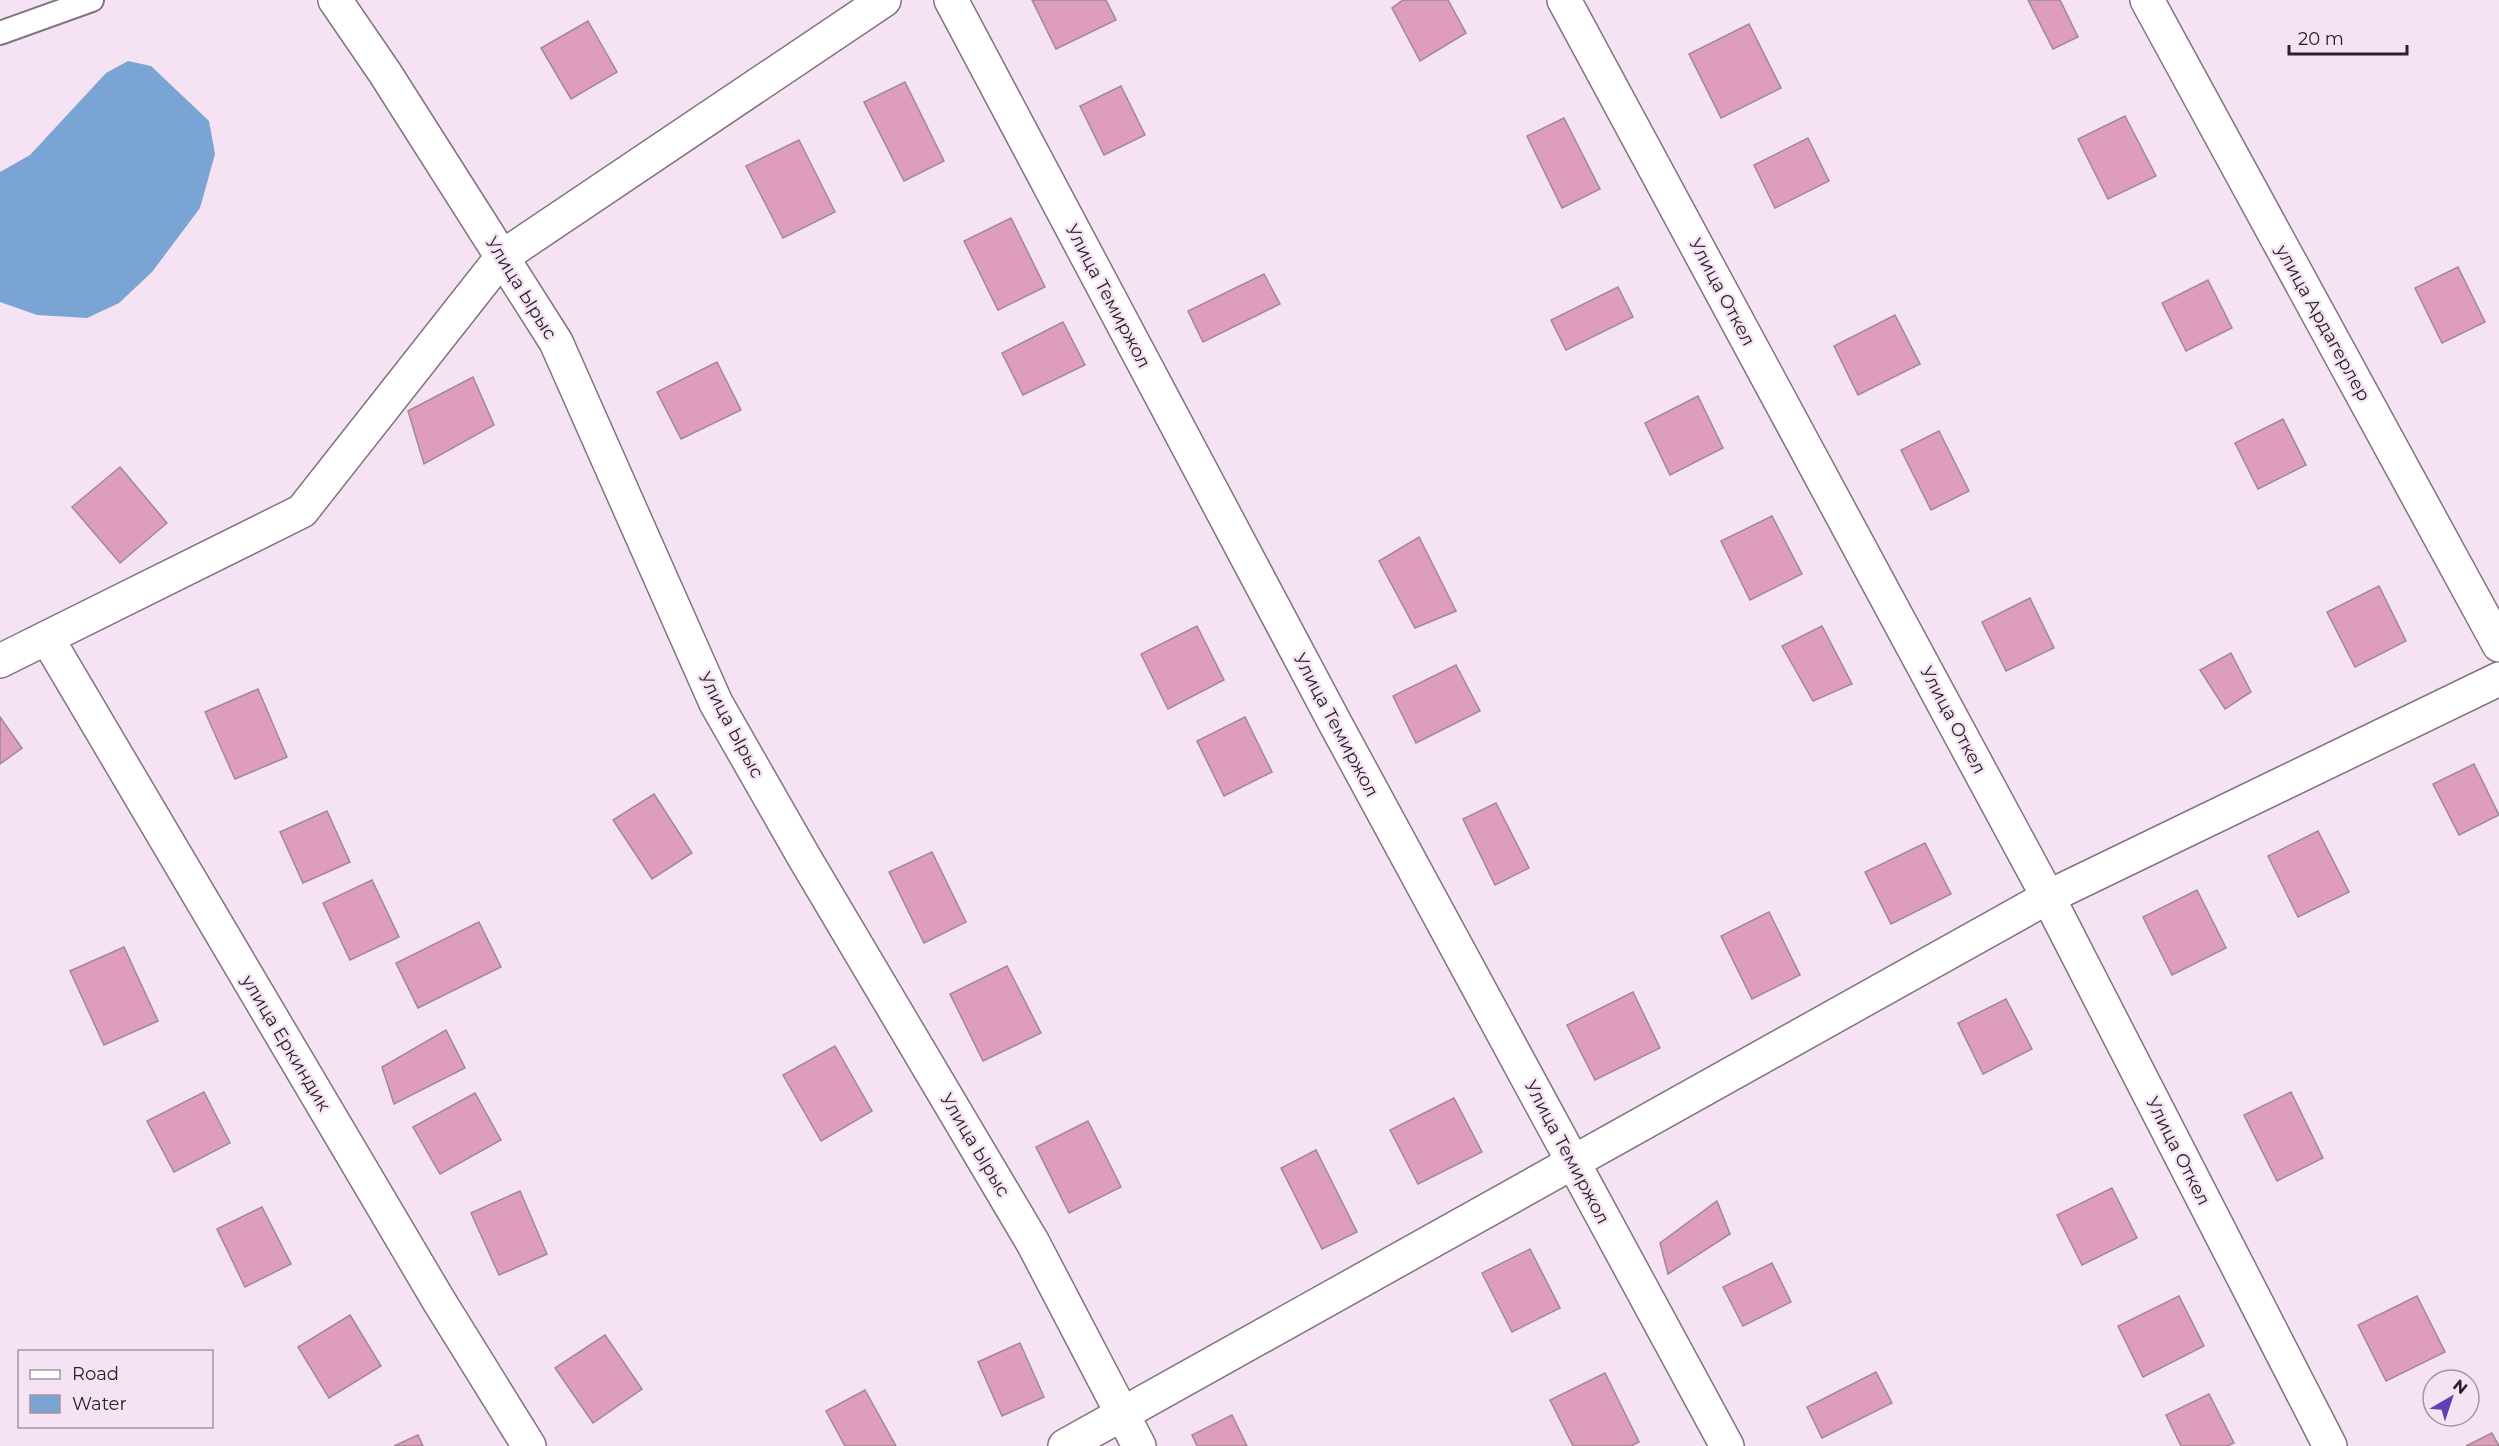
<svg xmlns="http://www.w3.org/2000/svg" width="2499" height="1446" font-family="Montserrat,sans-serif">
	<rect width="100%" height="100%" fill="#f5e2f3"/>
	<path fill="#7aa4d4" d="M 128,61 L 151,66 L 209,121 L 215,154 L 200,208 L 152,272 L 119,303 L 87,318 L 37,315 L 0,302 L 0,172 L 30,155 L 106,73 Z"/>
	<g fill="#dd9dbb" stroke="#a08993" stroke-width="1.5">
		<path d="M 1032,0 L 1106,0 L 1116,20 L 1056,49 Z"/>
		<path d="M 1403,0 L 1448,0 L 1466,33 L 1420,61 L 1392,8 Z"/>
		<path d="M 2028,0 L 2060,0 L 2078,37 L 2053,49 Z"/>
		<path d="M 588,21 L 617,72 L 571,99 L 541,48 Z"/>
		<path d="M 1749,24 L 1781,88 L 1721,118 L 1689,54 Z"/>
		<path d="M 905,82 L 944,161 L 904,181 L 864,102 Z"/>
		<path d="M 1121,86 L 1145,135 L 1104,155 L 1080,106 Z"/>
		<path d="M 2125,116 L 2156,176 L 2108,199 L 2078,139 Z"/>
		<path d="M 1564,118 L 1600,189 L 1562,208 L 1527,136 Z"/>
		<path d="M 1808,138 L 1829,181 L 1775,208 L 1754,165 Z"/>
		<path d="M 799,140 L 835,212 L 783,238 L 746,166 Z"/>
		<path d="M 1011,218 L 1045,287 L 998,310 L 964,241 Z"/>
		<path d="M 2458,267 L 2485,322 L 2442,343 L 2415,288 Z"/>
		<path d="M 1264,274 L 1280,304 L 1203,342 L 1188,311 Z"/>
		<path d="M 2208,280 L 2232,328 L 2186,351 L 2162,303 Z"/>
		<path d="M 1618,287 L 1633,317 L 1566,350 L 1551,320 Z"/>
		<path d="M 1895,315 L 1920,364 L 1858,395 L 1834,346 Z"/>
		<path d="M 1063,322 L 1085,365 L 1023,395 L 1002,353 Z"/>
		<path d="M 717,362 L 741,410 L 681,439 L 657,392 Z"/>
		<path d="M 473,377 L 494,425 L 424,464 L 408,411 Z"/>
		<path d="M 1698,396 L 1723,448 L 1670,475 L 1645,423 Z"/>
		<path d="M 2283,419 L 2306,465 L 2258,489 L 2235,443 Z"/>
		<path d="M 1939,431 L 1969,491 L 1931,510 L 1901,450 Z"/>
		<path d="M 120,467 L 167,523 L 120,563 L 72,507 Z"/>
		<path d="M 1772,516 L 1802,574 L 1750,600 L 1721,541 Z"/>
		<path d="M 1419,537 L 1456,611 L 1415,628 L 1379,561 Z"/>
		<path d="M 2379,586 L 2406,641 L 2355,667 L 2327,612 Z"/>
		<path d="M 2030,598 L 2054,648 L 2006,671 L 1982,622 Z"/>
		<path d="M 1197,626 L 1224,680 L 1168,709 L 1141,654 Z"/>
		<path d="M 1822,626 L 1852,684 L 1813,701 L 1782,646 Z"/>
		<path d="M 2231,653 L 2251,692 L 2225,709 L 2200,670 Z"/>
		<path d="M 1456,665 L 1480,711 L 1416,743 L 1393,696 Z"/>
		<path d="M 258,689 L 287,757 L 235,779 L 205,712 Z"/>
		<path d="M 0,717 L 22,748 L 0,764 Z"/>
		<path d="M 1245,717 L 1272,772 L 1224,796 L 1197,741 Z"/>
		<path d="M 2474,764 L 2499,815 L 2459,835 L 2433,784 Z"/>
		<path d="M 654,794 L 692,853 L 652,879 L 613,820 Z"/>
		<path d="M 1496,803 L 1529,868 L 1495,885 L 1463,819 Z"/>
		<path d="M 327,811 L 350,862 L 303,883 L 280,832 Z"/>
		<path d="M 2318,831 L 2349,892 L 2298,917 L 2268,856 Z"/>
		<path d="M 1925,843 L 1951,894 L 1891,924 L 1865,872 Z"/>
		<path d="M 932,852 L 966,922 L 924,943 L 889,872 Z"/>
		<path d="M 372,880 L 399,937 L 350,960 L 323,903 Z"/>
		<path d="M 2197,890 L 2226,948 L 2172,975 L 2143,917 Z"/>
		<path d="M 1769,912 L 1800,975 L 1752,999 L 1721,936 Z"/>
		<path d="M 479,922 L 501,967 L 418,1008 L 396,963 Z"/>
		<path d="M 124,947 L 158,1021 L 104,1045 L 70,971 Z"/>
		<path d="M 1007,966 L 1041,1033 L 983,1061 L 950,994 Z"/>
		<path d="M 1633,992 L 1660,1048 L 1595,1080 L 1567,1025 Z"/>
		<path d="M 2006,999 L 2032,1049 L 1983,1074 L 1958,1023 Z"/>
		<path d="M 446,1030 L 465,1068 L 394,1104 L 382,1067 Z"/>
		<path d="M 835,1046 L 872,1111 L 821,1141 L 783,1075 Z"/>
		<path d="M 204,1092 L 230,1143 L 174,1172 L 147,1121 Z"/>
		<path d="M 2291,1092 L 2323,1158 L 2277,1181 L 2244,1115 Z"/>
		<path d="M 475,1093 L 501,1140 L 440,1174 L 413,1127 Z"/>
		<path d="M 1454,1098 L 1482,1152 L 1418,1184 L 1390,1130 Z"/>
		<path d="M 1088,1121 L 1121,1187 L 1069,1213 L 1036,1147 Z"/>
		<path d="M 1316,1150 L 1357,1232 L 1322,1249 L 1281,1168 Z"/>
		<path d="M 2112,1188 L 2137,1238 L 2082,1265 L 2057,1215 Z"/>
		<path d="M 520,1191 L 547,1254 L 499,1275 L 471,1213 Z"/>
		<path d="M 1717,1201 L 1730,1234 L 1668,1274 L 1660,1243 Z"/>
		<path d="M 262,1207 L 291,1264 L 245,1287 L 217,1229 Z"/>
		<path d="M 1530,1249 L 1560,1308 L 1512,1332 L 1482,1273 Z"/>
		<path d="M 1772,1263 L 1791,1302 L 1743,1326 L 1723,1287 Z"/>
		<path d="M 2179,1296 L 2204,1346 L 2143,1377 L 2118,1326 Z"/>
		<path d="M 2417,1296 L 2445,1352 L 2386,1381 L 2358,1325 Z"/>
		<path d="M 350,1315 L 381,1366 L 329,1398 L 298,1347 Z"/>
		<path d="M 605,1335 L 642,1389 L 593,1423 L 555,1368 Z"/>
		<path d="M 1020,1343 L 1044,1397 L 1002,1416 L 978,1362 Z"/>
		<path d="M 1876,1372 L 1892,1403 L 1822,1438 L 1807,1407 Z"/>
		<path d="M 1605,1373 L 1639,1442 L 1631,1446 L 1573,1446 L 1550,1400 Z"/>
		<path d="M 865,1390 L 896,1446 L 845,1446 L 826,1411 Z"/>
		<path d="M 2209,1394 L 2234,1443 L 2227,1446 L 2181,1446 L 2166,1415 Z"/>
		<path d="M 1232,1415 L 1247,1446 L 1197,1446 L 1192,1435 Z"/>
		<path d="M 2492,1433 L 2499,1446 L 2466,1446 Z"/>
		<path d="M 418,1435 L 423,1446 L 394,1446 Z"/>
	</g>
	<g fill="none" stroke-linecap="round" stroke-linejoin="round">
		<defs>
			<path id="lane" d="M 0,33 L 92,0"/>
			<g id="street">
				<path d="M 335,0 L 385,73 L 556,342 L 716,703 L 804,857 L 1033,1243 L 1139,1446"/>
				<path d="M 951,0 L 1335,723 L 1727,1446"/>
				<path d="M 1564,0 L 2048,897 L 2330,1446"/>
				<path d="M 2147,0 L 2499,645"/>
				<path d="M 47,638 L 439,1301 L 529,1446"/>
				<path d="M 0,661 L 302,511 L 502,257 L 884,0"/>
				<path d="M 1065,1446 L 2048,897 L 2499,679"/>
			</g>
		</defs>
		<use href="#lane" stroke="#837281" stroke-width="26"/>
		<use href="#street" stroke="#837281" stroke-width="36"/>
		<use href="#lane" stroke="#fff" stroke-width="22"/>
		<use href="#street" stroke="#fff" stroke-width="33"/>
	</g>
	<g text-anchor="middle" stroke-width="5" stroke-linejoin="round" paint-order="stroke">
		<g font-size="18" fill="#282127" stroke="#f5e2f3">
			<text transform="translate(521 288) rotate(58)" y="6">Улица Ырыс</text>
			<text transform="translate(1722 292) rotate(62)" y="6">Улица Откел</text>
			<text transform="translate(1108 296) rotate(62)" y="6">Улица Темиржол</text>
			<text transform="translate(2323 323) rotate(61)" y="6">улица Ардагерлер</text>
			<text transform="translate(1953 720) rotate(62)" y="6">Улица Откел</text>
			<text transform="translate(731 725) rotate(62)" y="6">Улица Ырыс</text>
			<text transform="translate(1336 725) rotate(62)" y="6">Улица Темиржол</text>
			<text transform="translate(286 1043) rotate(59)" y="6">улица Еркиндик</text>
			<text transform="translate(975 1145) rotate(59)" y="6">Улица Ырыс</text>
			<text transform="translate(2178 1151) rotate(63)" y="6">Улица Откел</text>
			<text transform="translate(1567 1152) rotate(62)" y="6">Улица Темиржол</text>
		</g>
	</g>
	<rect x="18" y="1350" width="195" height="78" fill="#f5e2f3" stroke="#a395a1" stroke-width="1.5"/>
	<rect x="30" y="1370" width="30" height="9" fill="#ffffff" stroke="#a395a1" stroke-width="1.5"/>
	<text x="72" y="1380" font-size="18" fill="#282127">Road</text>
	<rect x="30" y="1395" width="30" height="18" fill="#7aa4d4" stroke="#a395a1" stroke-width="1.5"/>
	<text x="72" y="1410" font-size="18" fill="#282127">Water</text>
	<g transform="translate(2451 1398) rotate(39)"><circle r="28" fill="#f5e2f3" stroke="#a395a1" stroke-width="1.5"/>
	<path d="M0-4.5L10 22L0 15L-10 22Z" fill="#603eb6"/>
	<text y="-9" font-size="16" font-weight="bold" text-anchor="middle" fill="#282127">N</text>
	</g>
	<path d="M2289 45v9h118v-9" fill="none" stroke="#282127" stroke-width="3"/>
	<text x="2298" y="45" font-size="18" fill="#282127" stroke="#f5e2f3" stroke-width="4.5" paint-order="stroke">20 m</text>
</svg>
